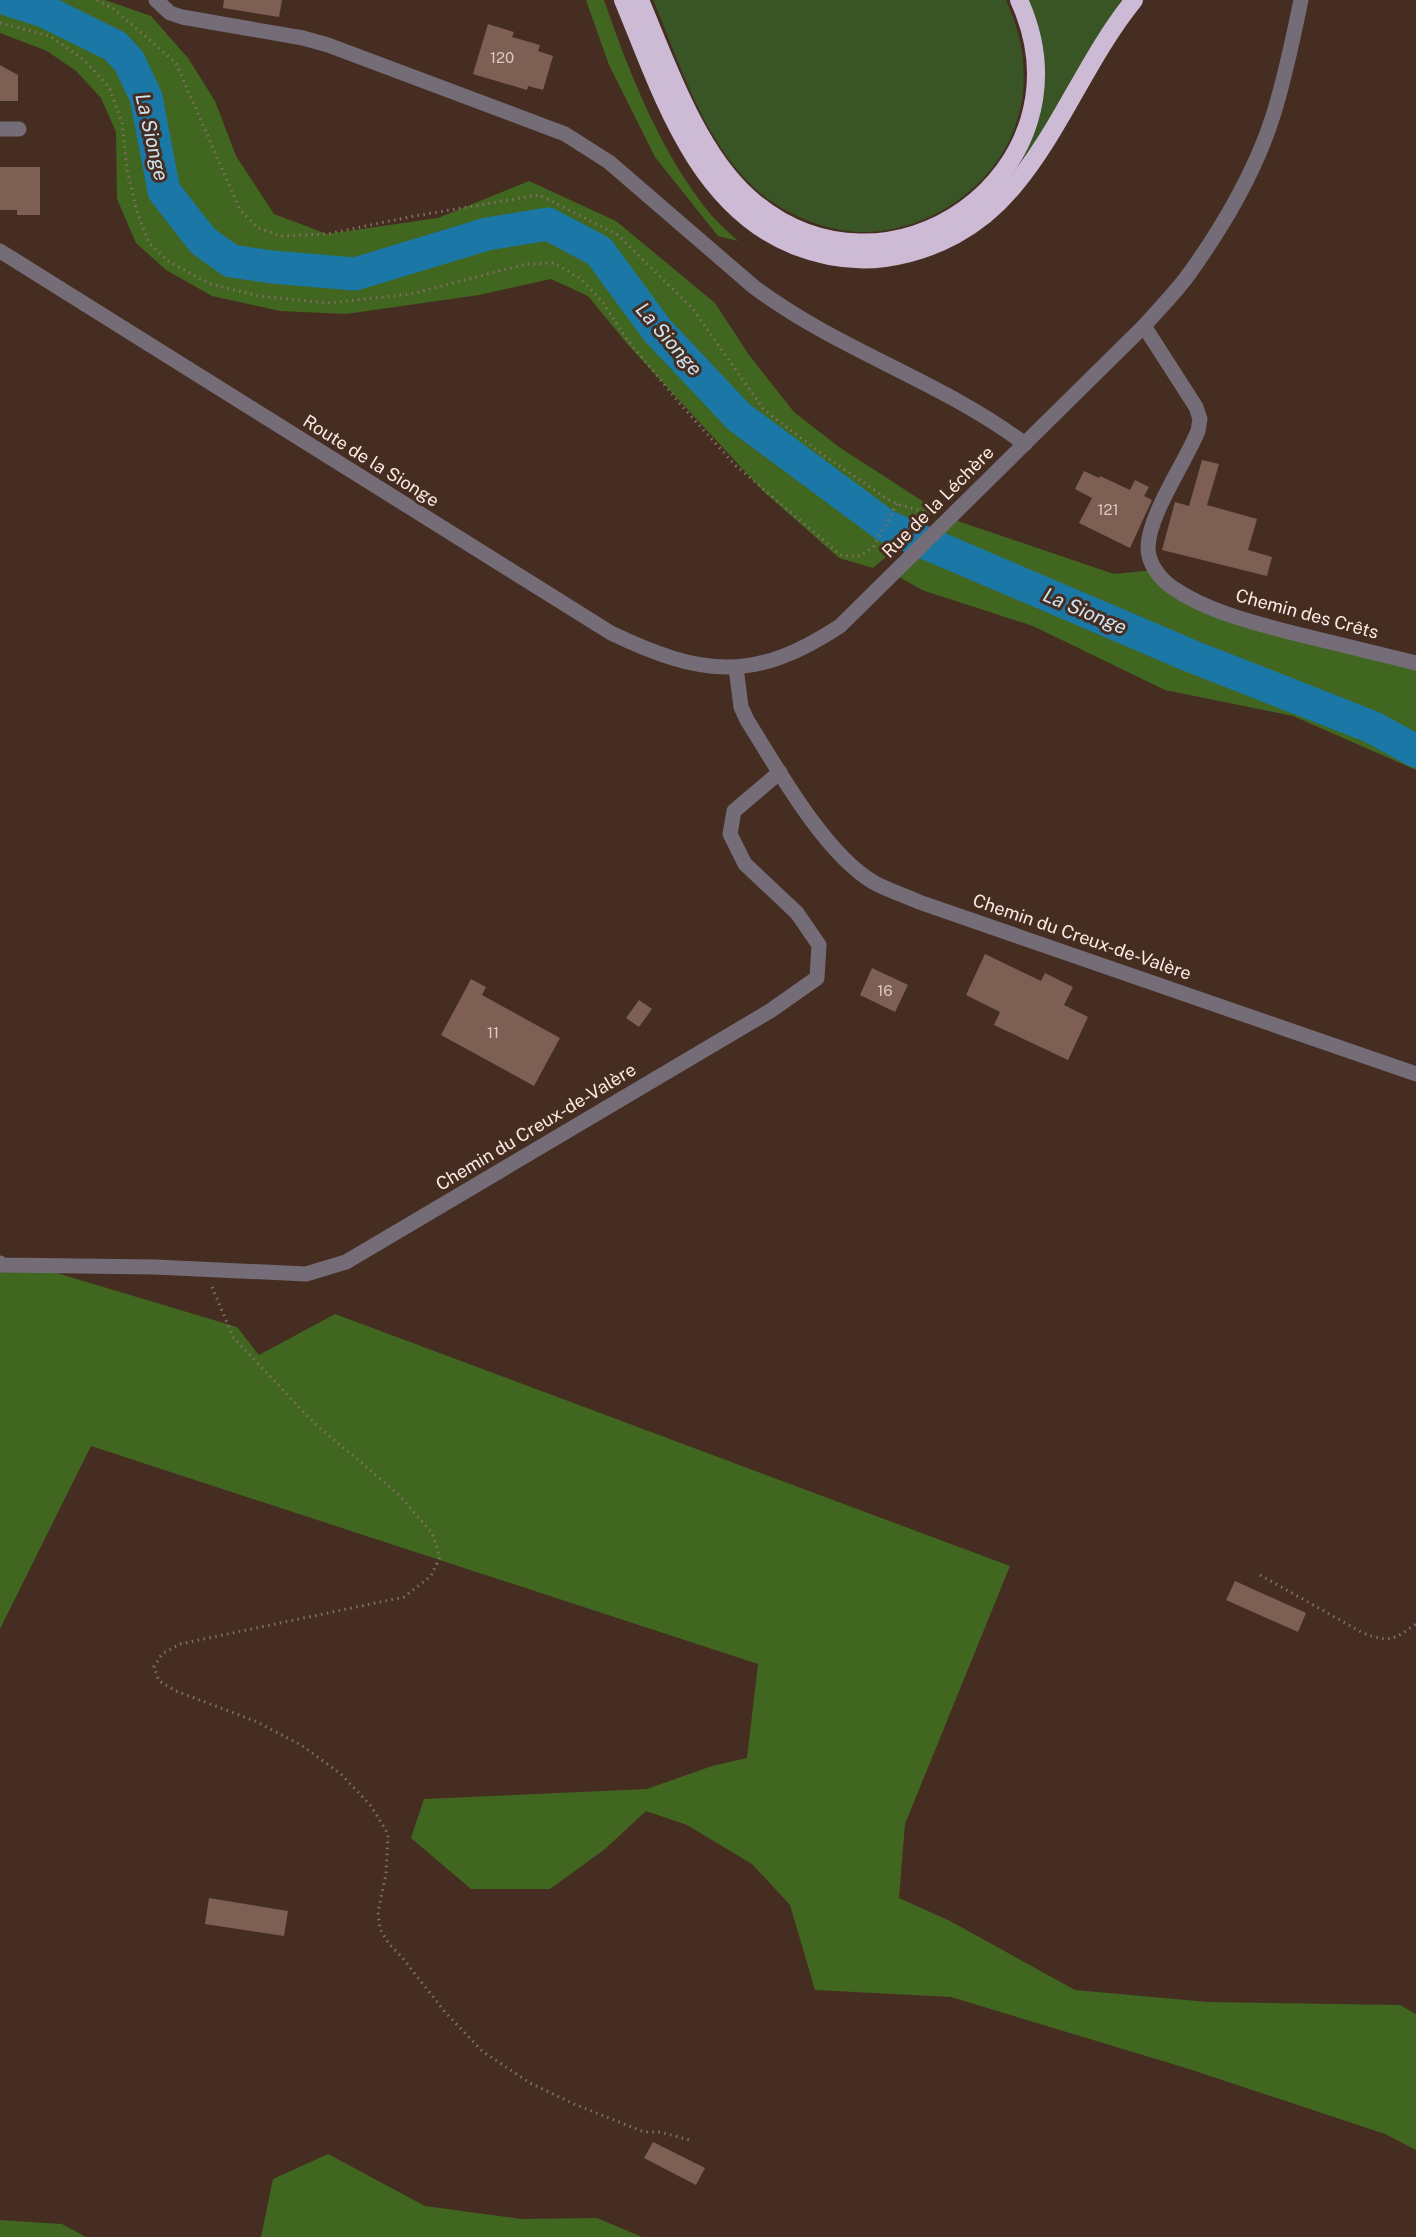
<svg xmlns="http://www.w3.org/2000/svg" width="1416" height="2237" font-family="'Public Sans',sans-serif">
	<rect width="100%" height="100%" fill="#462d22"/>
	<g fill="#3a5525">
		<path d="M 653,0 L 1006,0 C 1026,44 1031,91 1011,137 C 986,193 923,233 861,232 C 829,231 794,218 768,199 C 708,155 681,66 653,0 Z"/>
		<path d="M 1027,0 L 1126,0 L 1027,157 L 1022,155 C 1044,123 1048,63 1037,26 C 1034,17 1030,9 1027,0 Z"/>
	</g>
	<g fill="#40661f">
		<path d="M 0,0 L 105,0 L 151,16 L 188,58 L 215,101 L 236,156 L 274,214 L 327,234 L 438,218 L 529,181 L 616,221 L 715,303 L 749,355 L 794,412 L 839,447 L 927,504 L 930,519 L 873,568 L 839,558 L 763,491 L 629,346 L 588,296 L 551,279 L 479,295 L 346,314 L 280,311 L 212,296 L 166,270 L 136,243 L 117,199 L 116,132 L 101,98 L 76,71 L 47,51 L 0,33 Z"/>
		<path d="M 586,0 L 604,0 C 630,75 661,154 712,216 C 720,225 730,233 738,241 L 718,236 L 655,157 L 609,65 Z"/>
		<path d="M 949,518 L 1114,574 L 1155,570 L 1192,598 L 1416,663 L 1416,770 L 1293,716 L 1165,690 L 1033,626 L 922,590 L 894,574 Z"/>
		<path d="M 0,1256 L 237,1327 L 259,1355 L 335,1314 L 1010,1566 L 905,1824 L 899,1898 L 950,1921 L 1075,1990 L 1208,2002 L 1400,2005 L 1416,2014 L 1416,2150 L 1385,2134 L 1189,2069 L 951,1997 L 815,1990 L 790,1905 L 752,1864 L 687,1825 L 646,1811 L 605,1849 L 550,1889 L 471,1889 L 411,1838 L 424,1799 L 647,1789 L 712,1766 L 747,1758 L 758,1664 L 91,1446 L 0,1629 Z"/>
		<path d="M 328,2154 L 425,2206 L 522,2219 L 597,2218 L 642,2237 L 261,2237 L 273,2179 Z"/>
		<path d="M 0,2220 L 62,2224 L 86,2237 L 0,2237 Z"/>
	</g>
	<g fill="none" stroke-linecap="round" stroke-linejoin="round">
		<path stroke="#1a77a6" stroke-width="33" d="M 9,0 L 44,11 L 115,46 L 129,61 L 146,97 L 164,191 L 203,241 L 231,261 L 272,267 L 355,274 L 487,234 L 548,224 L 599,251 L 657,330 L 739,417 L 886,526 L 1191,656 L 1372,727 L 1416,751"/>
	</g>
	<g fill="#7d6053">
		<path d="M 224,0 L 282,0 L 279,17 L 223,8 Z"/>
		<path d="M 488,24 L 514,32 L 512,37 L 540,45 L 538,51 L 553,56 L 543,90 L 528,86 L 527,90 L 473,74 Z"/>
		<path d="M 0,65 L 18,75 L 18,101 L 0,101 Z"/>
		<path d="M 0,167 L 40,167 L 40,215 L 17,215 L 17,210 L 0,210 Z"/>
		<path d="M 1202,460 L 1219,464 L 1207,505 L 1257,519 L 1248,550 L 1272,557 L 1267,576 L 1162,550 L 1175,502 L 1189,506 Z"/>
		<path d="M 1084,471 L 1099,478 L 1100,476 L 1130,490 L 1135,480 L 1149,487 L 1144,496 L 1152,500 L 1130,548 L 1079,523 L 1092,498 L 1075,489 Z"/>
		<path d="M 985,954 L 1041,981 L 1045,973 L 1073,987 L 1064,1005 L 1088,1017 L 1068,1060 L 994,1025 L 1000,1012 L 966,995 Z"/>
		<path d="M 872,968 L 908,985 L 895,1012 L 860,995 Z"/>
		<path d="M 471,979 L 486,987 L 482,995 L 560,1038 L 534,1086 L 441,1035 Z"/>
		<path d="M 639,1000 L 652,1009 L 639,1027 L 626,1018 Z"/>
		<path d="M 1235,1581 L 1306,1613 L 1298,1632 L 1226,1600 Z"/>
		<path d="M 209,1898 L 288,1911 L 284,1936 L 205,1924 Z"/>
		<path d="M 653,2142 L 705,2168 L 696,2185 L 644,2158 Z"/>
	</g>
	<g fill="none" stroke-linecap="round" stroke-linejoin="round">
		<g stroke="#856f65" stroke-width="3" stroke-dasharray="1.5 4.5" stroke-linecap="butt">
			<path d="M 97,0 L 114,9 L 176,63 L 240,210 L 258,228 L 281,236 L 327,234 L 414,216 L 539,195 L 618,235 L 693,309 L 764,410 L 822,454 L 886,498 L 897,504 L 932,514"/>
			<path d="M 0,23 L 50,36 L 84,60 L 109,87 L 122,123 L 127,169 L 137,212 L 149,243 L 168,261 L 210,284 L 259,296 L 328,303 L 411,294 L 526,264 L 554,263 L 581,279 L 601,300 L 626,338 L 681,405 L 735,465 L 842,556 L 860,556 L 874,546 L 897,504"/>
			<path d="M 212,1287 L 233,1337 L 313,1422 L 397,1493 L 432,1533 L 440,1557 L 431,1576 L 404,1597 L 180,1644 L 162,1654 L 154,1667 L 159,1681 L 176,1691 L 255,1721 L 301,1745 L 341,1774 L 371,1806 L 388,1834 L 386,1874 L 378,1912 L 380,1929 L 389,1944 L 401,1956 L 445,2012 L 482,2051 L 530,2083 L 574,2104 L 644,2132 L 660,2132 L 693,2141"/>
			<path d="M 1260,1575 L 1363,1633 C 1390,1643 1393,1640 1416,1624"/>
		</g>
		<g stroke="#746d78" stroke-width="15">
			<path d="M 156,0 L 170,13 L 182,17 L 303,38 L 328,45 L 565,134 L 609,162 L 754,287 C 838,350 941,381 1025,444"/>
			<path d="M 0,129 L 19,129"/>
			<path d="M 0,251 L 611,633 C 701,676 754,683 840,626 L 1144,326 C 1159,309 1176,292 1189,274 C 1222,228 1256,170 1273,116 C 1285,78 1293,39 1301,0"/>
			<path d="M 1144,326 L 1196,407 L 1200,419 L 1198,431 C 1185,463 1149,514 1148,547 C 1148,564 1160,579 1173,588 C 1210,613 1258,624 1301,635 C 1339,644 1378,654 1416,663"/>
			<path d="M 736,668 L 741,707 L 747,720 C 777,768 824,853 873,882 C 887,890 904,895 919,902 L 1416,1074"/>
			<path d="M 0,1263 L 2,1265 L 155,1267 L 306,1274 L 346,1262 L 770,1011 L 817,978 L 819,945 L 797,913 L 745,864 L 730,834 L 734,811 L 780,772"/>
		</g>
		<g stroke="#cdbbd6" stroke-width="18">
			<path d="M 623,0 C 661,91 695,206 795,246 C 823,257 855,262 885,258 C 935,251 980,227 1013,187 C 1061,130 1087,58 1134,0"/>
			<path d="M 640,0 C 667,64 696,150 748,197 C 887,321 1097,171 1019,0"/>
		</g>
	</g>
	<g text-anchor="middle" stroke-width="6" stroke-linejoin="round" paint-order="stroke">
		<g font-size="15" fill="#dcc8be">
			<text x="502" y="63">120</text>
			<text x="1108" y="515">121</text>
			<text x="885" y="996">16</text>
			<text x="493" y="1038">11</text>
		</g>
		<g font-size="18" fill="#fbeae2" stroke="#462d22">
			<text transform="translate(371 461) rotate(32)" y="6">Route de la Sionge</text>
			<text transform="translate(938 502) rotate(-45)" y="6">Rue de la Léchère</text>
			<text transform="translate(1307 614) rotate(15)" y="6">Chemin des Crêts</text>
			<text transform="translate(1082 937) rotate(19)" y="6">Chemin du Creux-de-Valère</text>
			<text transform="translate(536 1127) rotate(-31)" y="6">Chemin du Creux-de-Valère</text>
		</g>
		<g font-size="20" font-style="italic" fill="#d0e3f1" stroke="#462d22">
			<text transform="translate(152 137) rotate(77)" y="7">La Sionge</text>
			<text transform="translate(669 339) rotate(49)" y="7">La Sionge</text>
			<text transform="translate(1085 611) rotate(23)" y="7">La Sionge</text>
		</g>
	</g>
</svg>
